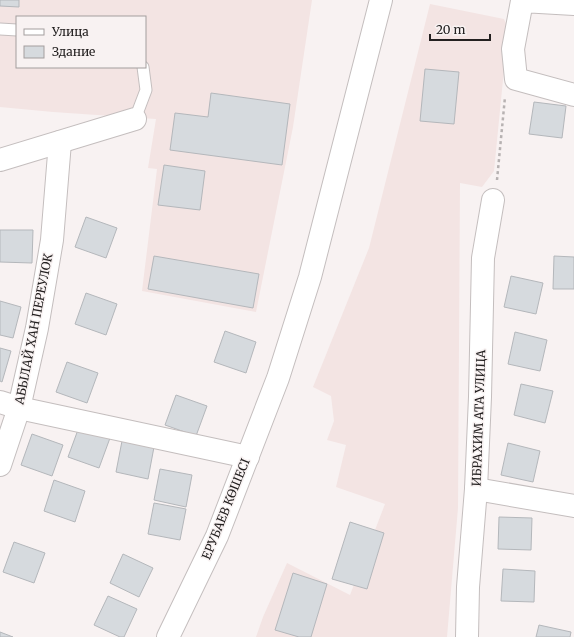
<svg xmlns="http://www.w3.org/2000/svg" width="574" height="637" font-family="Merriweather,serif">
	<rect width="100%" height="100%" fill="#f8f2f2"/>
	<g fill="#f3e4e3" fill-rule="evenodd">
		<path d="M 0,0 L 312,0 L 293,127 L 256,312 L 142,291 L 157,169 L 148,168 L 156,119 L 53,112 L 0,107 ZM 17,17 L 145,17 L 145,67 L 17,67 Z"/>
		<path d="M 430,4 L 504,19 L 508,29 L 494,171 L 482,187 L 460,183 L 458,508 L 447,637 L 256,637 L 263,617 L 287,563 L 350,595 L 385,504 L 336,487 L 346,445 L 327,440 L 334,421 L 331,396 L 313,387 L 369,248 Z"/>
	</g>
	<g fill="#d6dade" stroke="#b4b7bb">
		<path d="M 0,0 L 19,0 L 19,7 L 0,6 Z"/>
		<path d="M 425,69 L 459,72 L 454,124 L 420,121 Z"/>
		<path d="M 211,93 L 290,104 L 282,165 L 170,150 L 175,113 L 208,117 Z"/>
		<path d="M 534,102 L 566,106 L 562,138 L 529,134 Z"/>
		<path d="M 164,165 L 205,171 L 200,210 L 158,205 Z"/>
		<path d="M 86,217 L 117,228 L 106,258 L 75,247 Z"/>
		<path d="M 0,230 L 33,230 L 32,263 L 0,262 Z"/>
		<path d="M 154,256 L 259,274 L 253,308 L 148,289 Z"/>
		<path d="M 554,256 L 574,257 L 574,289 L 553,289 Z"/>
		<path d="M 511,276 L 543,283 L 536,314 L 504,307 Z"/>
		<path d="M 86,293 L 117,304 L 106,335 L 75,324 Z"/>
		<path d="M 0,301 L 21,307 L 13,338 L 0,335 Z"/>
		<path d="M 225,331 L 256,342 L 246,373 L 214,362 Z"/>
		<path d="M 515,332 L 547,340 L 540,371 L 508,364 Z"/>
		<path d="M 0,348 L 11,351 L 2,382 L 0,381 Z"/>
		<path d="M 67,362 L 98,373 L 87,403 L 56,392 Z"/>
		<path d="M 521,384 L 553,391 L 545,423 L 514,415 Z"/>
		<path d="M 176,395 L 207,406 L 196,436 L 165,425 Z"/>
		<path d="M 79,427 L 110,438 L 99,468 L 68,457 Z"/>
		<path d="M 32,434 L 63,445 L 52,476 L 21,465 Z"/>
		<path d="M 122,441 L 154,447 L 148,479 L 116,472 Z"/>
		<path d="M 508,443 L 540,451 L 533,482 L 501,475 Z"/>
		<path d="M 160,469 L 192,475 L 186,507 L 154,500 Z"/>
		<path d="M 54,480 L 85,491 L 75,522 L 44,511 Z"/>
		<path d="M 154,503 L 186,509 L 180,540 L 148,534 Z"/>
		<path d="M 499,517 L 532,518 L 531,550 L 498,549 Z"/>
		<path d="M 350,522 L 384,533 L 367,589 L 332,579 Z"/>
		<path d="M 14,542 L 45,553 L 34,583 L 3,572 Z"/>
		<path d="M 123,554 L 153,568 L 139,597 L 110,583 Z"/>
		<path d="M 503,569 L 535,571 L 534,602 L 501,601 Z"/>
		<path d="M 293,573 L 327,584 L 311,637 L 299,637 L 275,630 Z"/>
		<path d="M 108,596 L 137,609 L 124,637 L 120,637 L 94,625 Z"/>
		<path d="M 539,625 L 571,632 L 570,637 L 536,637 Z"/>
		<path d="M 0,632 L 13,637 L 0,637 Z"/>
	</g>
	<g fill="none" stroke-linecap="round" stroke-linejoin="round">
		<defs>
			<g id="lane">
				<path d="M 0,29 L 17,30"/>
				<path d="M 135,119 L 146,90 L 143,67"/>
			</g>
			<g id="street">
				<path d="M 574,4 L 522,1 L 513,49 L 516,79 L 574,95"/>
				<path d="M 0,160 L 135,119"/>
				<path d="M 0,402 L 19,408 L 248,457"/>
				<path d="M 0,465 L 19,408 L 37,328 L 52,240 L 60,142"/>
				<path d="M 476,489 L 574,506"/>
				<path d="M 467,637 L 468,587 L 476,489 L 480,397 L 483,258 L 493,200"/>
			</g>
			<path id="secondary" d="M 168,637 L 217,536 L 278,378 L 310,277 L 381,0"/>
		</defs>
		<use href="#lane" stroke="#c4bebe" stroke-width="13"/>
		<use href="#street" stroke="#c4bebe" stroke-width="24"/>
		<use href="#secondary" stroke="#c4bebe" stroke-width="24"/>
		<path stroke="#b7b2b2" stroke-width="2.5" stroke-dasharray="3 3" stroke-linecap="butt" d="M 497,180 L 505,97"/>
		<use href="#lane" stroke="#fff" stroke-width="11"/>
		<use href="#street" stroke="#fff" stroke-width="22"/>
		<use href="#secondary" stroke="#fff" stroke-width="22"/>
	</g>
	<g text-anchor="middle" stroke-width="3" stroke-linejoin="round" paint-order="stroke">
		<g font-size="12" fill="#232020" stroke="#f8f2f2">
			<text transform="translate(34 329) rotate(-79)" y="4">АБЫЛАЙ ХАН ПЕРЕУЛОК</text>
			<text transform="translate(479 418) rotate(-88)" y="4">ИБРАХИМ АТА УЛИЦА</text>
			<text transform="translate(226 509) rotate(-68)" y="4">ЕРУБАЕВ КӨШЕСІ</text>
		</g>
	</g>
	<rect x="16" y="16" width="130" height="52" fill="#f8f2f2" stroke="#a39e9e"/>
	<rect x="24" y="29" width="20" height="6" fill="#ffffff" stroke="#a39e9e"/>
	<text x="52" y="36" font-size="12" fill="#232020">Улица</text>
	<rect x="24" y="46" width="20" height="12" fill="#d6dade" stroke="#a39e9e"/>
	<text x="52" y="56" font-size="12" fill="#232020">Здание</text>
	<path d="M430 34v6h60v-6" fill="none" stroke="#232020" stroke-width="2"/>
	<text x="436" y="34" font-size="12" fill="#232020" stroke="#f8f2f2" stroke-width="3" paint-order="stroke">20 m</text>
</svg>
